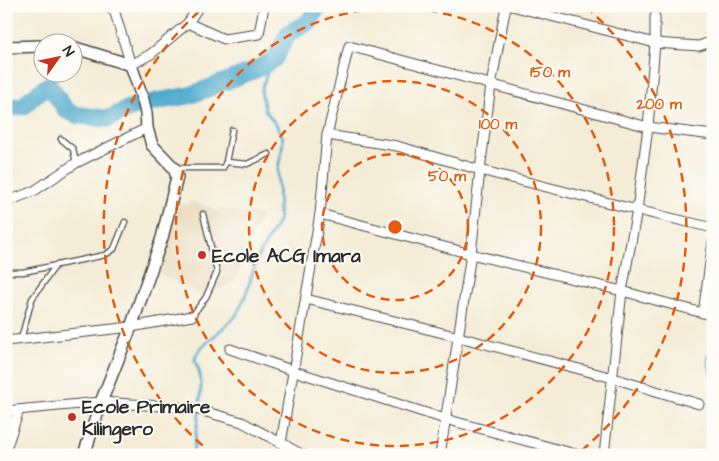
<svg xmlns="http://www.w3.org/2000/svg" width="719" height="461" font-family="'Architects Daughter',sans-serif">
	<rect width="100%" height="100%" fill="#fdfcf7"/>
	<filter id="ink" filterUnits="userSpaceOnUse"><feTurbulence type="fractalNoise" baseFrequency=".02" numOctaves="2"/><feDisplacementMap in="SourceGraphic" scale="10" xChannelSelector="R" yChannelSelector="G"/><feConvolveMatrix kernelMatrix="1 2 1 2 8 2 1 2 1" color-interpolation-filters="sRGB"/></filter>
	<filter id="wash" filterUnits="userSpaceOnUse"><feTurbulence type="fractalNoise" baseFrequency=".0096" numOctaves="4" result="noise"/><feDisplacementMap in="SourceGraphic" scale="20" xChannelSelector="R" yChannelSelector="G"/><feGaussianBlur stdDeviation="1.12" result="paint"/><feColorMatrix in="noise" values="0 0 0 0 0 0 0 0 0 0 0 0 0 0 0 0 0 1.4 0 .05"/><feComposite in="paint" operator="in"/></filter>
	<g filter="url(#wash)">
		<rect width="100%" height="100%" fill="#f4ecd6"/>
		<path fill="#e9d9ba" d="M 191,201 L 218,211 L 220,209 L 244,213 L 262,214 L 235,281 L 203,296 L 158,273 L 178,204 L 187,205 Z"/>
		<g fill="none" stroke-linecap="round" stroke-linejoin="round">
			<g stroke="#4ca7ca" stroke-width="3">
				<path d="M 706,6 L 713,32"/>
				<path d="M 713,352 L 709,354 L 708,362 L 713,376"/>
				<path d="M 193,455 C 195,434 205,390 199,371 C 198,367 196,364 195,360 L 196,355 L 201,348 L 236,316 L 245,297 L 257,259 L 279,220 L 278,169 L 282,150 L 283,138 L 277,126 L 265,110 L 261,91 L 268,71 L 274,59"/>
			</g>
			<path stroke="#4ca7ca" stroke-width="18" d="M 6,109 L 12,107 L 24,106 L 31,98 L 49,85 L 66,110 L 77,115 L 108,119 L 128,109 L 159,101 L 191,95 L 257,69 L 274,59 L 289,33 L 309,22 L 318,6"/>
		</g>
	</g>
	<g filter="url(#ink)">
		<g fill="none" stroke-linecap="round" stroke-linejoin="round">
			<defs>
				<g id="service">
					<path d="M 61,139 L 73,149 L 76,163"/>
					<path d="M 226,162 L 232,130"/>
					<path d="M 175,168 L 223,168 L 226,162 L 247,164 L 269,154"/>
					<path d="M 6,272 L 23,272 L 105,255 L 114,249 L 125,222"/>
					<path d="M 192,316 L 206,297 L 217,272 L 203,214"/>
					<path d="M 21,339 L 32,299 L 56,265"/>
				</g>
				<g id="minor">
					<path d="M 107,6 L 114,10 L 131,65 L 151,54 L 188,23 L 199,6"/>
					<path d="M 512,6 L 655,43 L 699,46 L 713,41"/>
					<path d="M 188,23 L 224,39 L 259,34 L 264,6"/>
					<path d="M 327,135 L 397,146 L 480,170 L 637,210 L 713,228"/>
					<path d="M 6,202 L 34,191 L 76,163 L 147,128"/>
					<path d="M 320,214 L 471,254 L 622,291 L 703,313 L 713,314"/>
					<path d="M 306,299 L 459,337 L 613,378 L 699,404"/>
					<path d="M 703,313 L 713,242"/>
					<path d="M 6,341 L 131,327 L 192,316"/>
					<path d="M 230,349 L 294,371 L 445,419 L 579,455"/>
					<path d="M 6,411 L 101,402 L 192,408 L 242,422 L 303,455"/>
					<path d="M 281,443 L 320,214 L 327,135 L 349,46 L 648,127 L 713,135"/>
					<path d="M 6,449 L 19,410"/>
					<path d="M 282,455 L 286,445"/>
					<path d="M 440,455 L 471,254 L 480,170 L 491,85 L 506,6"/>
					<path d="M 604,455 L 622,291 L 637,210 L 648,127 L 655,43 L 655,17"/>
				</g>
				<g id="tertiary">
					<path d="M 6,47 L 42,46"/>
					<path d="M 72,47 L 131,65 L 143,100 L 146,113 L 147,128 L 152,145 L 174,168 L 177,177 L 162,238 L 131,327 L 101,402 L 84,455"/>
				</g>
			</defs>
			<use href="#service" stroke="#494845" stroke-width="7"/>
			<use href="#minor" stroke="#494845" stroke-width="11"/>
			<use href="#tertiary" stroke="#494845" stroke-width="14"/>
			<use href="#service" stroke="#fff" stroke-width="4.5"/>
			<use href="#minor" stroke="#fff" stroke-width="9"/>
			<use href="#tertiary" stroke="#fff" stroke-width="11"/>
		</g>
	</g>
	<g fill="none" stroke="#e8590c" stroke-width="2.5" stroke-dasharray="9 6">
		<circle cx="395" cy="227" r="73"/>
		<circle cx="395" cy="227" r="146"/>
		<circle cx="395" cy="227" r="219"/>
		<path d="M214 455A291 291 0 0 1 204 7M586 7A291 291 0 0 1 576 455"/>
	</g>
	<g fill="#c8321e" stroke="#fdfcf7" stroke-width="2">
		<circle cx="202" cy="255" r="5"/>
		<circle cx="72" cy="417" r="5"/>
	</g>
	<g text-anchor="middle" stroke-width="4" stroke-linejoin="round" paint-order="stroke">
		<g font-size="19" font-weight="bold" fill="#2b2b2b" stroke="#fdfcf7" text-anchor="start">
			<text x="212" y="262">Ecole ACG Imara</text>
			<text x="82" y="413">Ecole Primaire<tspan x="82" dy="22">Kilingero</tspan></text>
		</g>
	</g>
	<circle cx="395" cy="227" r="8" fill="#e8590c" stroke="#fdfcf7" stroke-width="2.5"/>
	<g font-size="15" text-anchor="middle" font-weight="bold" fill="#e8590c" stroke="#fdfcf7" stroke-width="4" stroke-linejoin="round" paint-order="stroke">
		<text x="550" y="77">150 m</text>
		<text x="659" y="109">200 m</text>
		<text x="498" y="129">100 m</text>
		<text x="447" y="181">50 m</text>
	</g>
	<rect width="719" height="461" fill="none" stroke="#fdfcf7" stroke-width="25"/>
	<g transform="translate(58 58) rotate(57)"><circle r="24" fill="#fdfcf7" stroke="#a9a8a5"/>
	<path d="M0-4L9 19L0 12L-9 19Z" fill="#c8321e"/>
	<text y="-8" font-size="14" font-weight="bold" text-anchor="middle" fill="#2b2b2b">N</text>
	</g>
</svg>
